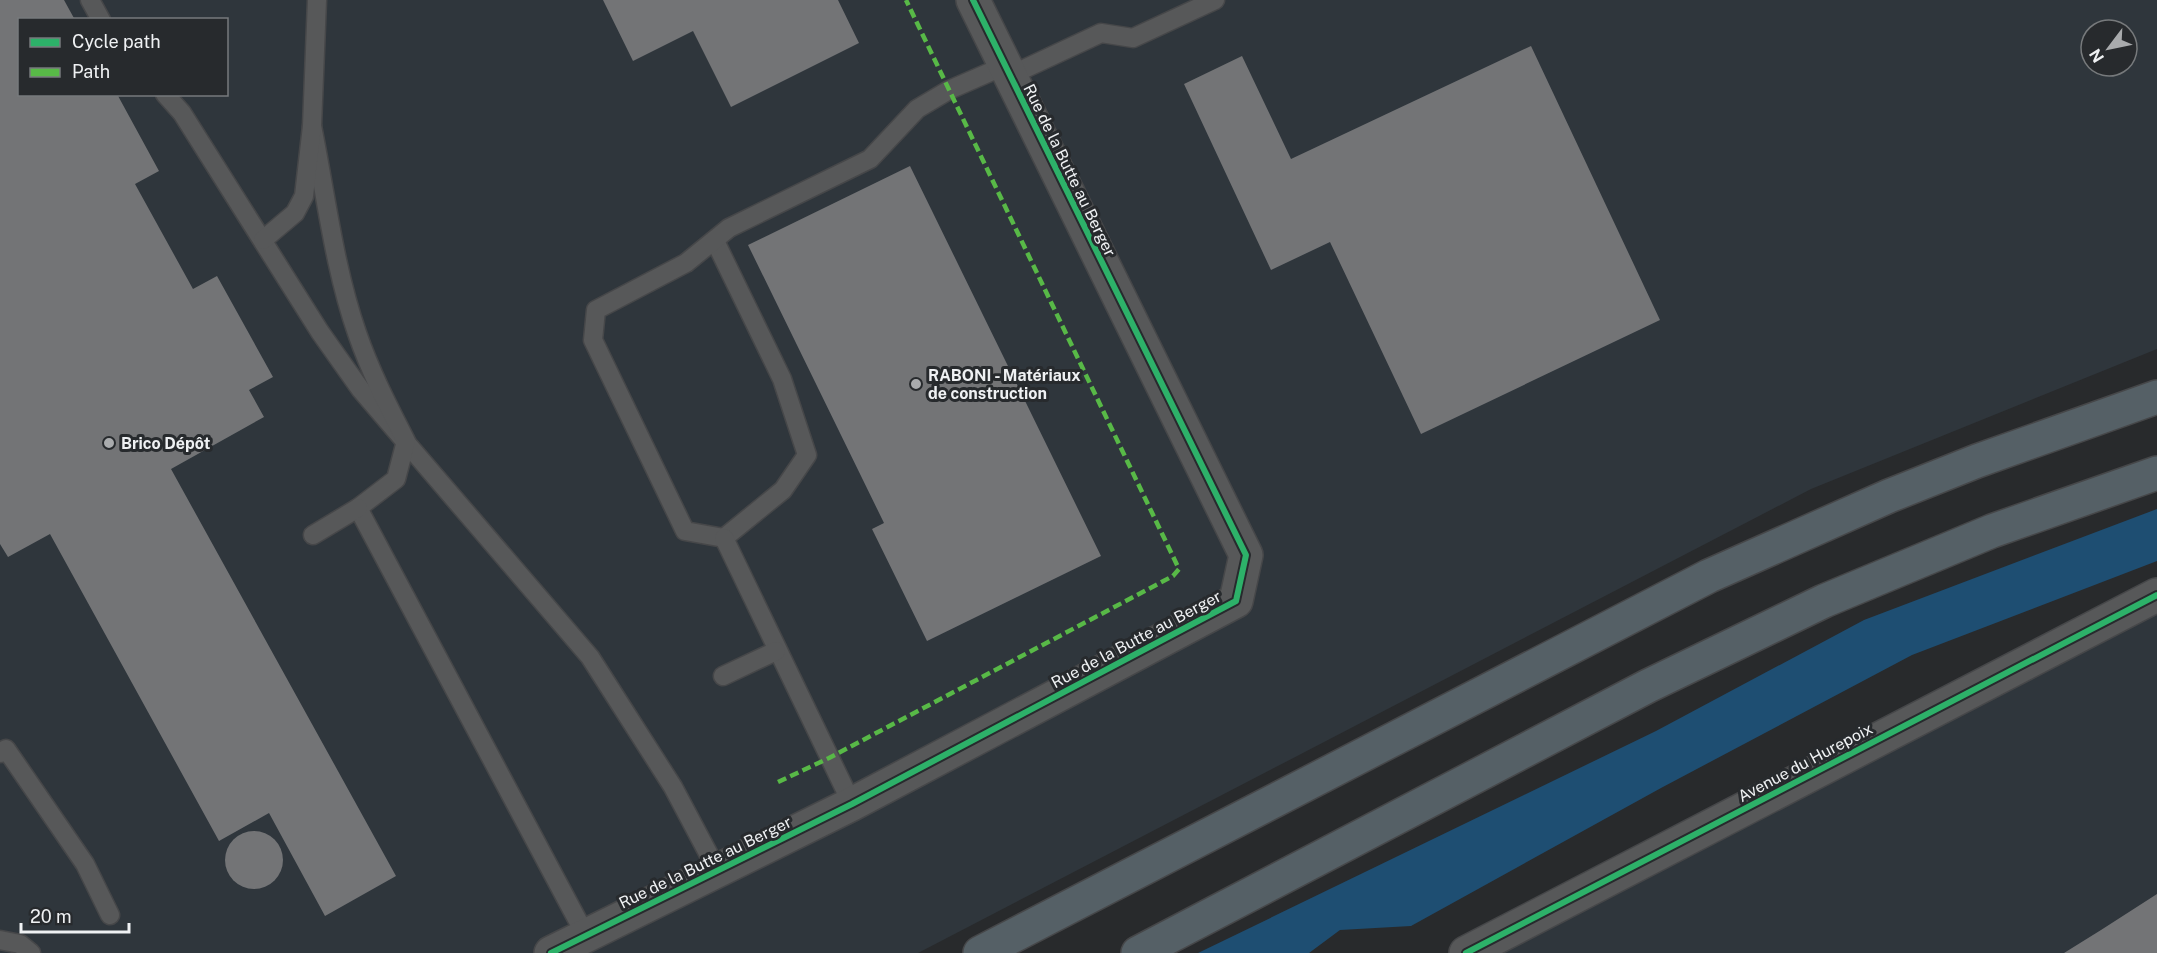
<svg xmlns="http://www.w3.org/2000/svg" width="2157" height="953" font-family="'Public Sans',sans-serif">
	<rect width="100%" height="100%" fill="#282a2c"/>
	<g fill="#2f363c" fill-rule="evenodd">
		<path d="M 0,0 L 2157,0 L 2157,349 L 1811,489 L 918,953 L 0,953 ZM 20,20 L 226,20 L 226,94 L 20,94 ZM 2091,30 L 2127,30 L 2127,66 L 2091,66 Z"/>
		<path d="M 2157,596 L 2157,953 L 1456,953 Z"/>
	</g>
	<path fill="#1e4e72" d="M 2157,509 L 2157,561 L 1912,655 L 1661,788 L 1411,926 L 1340,930 L 1309,953 L 1198,953 L 1656,731 L 1864,620 Z"/>
	<g fill="#737476">
		<path d="M 0,0 L 64,0 L 75,20 L 20,20 L 20,94 L 117,94 L 159,171 L 135,184 L 193,289 L 217,276 L 273,377 L 249,390 L 264,417 L 171,469 L 396,876 L 325,916 L 269,813 L 219,841 L 50,534 L 8,557 L 0,544 Z"/>
		<path d="M 603,0 L 838,0 L 859,43 L 731,107 L 693,31 L 633,61 Z"/>
		<path d="M 1531,46 L 1660,320 L 1421,434 L 1330,242 L 1271,270 L 1184,84 L 1242,56 L 1291,159 Z"/>
		<path d="M 910,166 L 1101,556 L 927,641 L 872,529 L 884,523 L 748,245 Z"/>
		<circle cx="254" cy="860" r="29"/>
		<path d="M 2157,894 L 2157,953 L 2064,953 L 2101,930 Z"/>
	</g>
	<g fill="none" stroke-linecap="round" stroke-linejoin="round">
		<defs>
			<g id="lane">
				<path d="M 90,0 L 101,20"/>
				<path d="M 1009,76 L 1101,33 L 1133,38 L 1215,0"/>
				<path d="M 165,94 L 182,113 L 320,332 L 361,390 L 590,657 L 673,787 L 717,870"/>
				<path d="M 312,126 C 326,195 334,267 357,333 C 370,371 388,406 406,441 L 396,479 L 358,508 L 586,936"/>
				<path d="M 263,240 L 295,213 L 304,196 L 312,126 L 317,0"/>
				<path d="M 715,241 L 782,379 L 807,455 L 783,490 L 724,538"/>
				<path d="M 313,535 L 358,508"/>
				<path d="M 724,538 L 685,531 L 593,340 L 596,310 L 686,263 L 729,228 L 870,159 L 917,109 L 949,90 L 1004,66"/>
				<path d="M 724,538 L 852,804"/>
				<path d="M 723,676 L 776,651"/>
				<path d="M 0,753 L 6,749 L 85,864 L 110,915"/>
				<path d="M 0,940 L 20,944 L 31,953"/>
			</g>
			<g id="street">
				<path d="M 551,953 L 852,804 L 1236,601 L 1246,555 L 973,0"/>
				<path d="M 1466,953 L 2157,595"/>
			</g>
			<g id="primary">
				<path d="M 980,953 L 1709,576 L 1889,496 L 1977,461 L 2157,397"/>
				<path d="M 1138,953 L 1648,686 L 1824,601 L 1992,531 L 2157,473"/>
			</g>
		</defs>
		<use href="#lane" stroke="#464749" stroke-width="21"/>
		<use href="#street" stroke="#464749" stroke-width="36"/>
		<use href="#primary" stroke="#464749" stroke-width="36"/>
		<use href="#lane" stroke="#575859" stroke-width="18"/>
		<use href="#street" stroke="#575859" stroke-width="33"/>
		<use href="#primary" stroke="#556066" stroke-width="33"/>
		<path stroke="#58b947" stroke-width="4.5" stroke-dasharray="9 4.5" stroke-linecap="butt" d="M 778,782 L 829,758 L 1173,576 L 1179,569 L 906,0"/>
		<defs>
			<g id="cycleway">
				<path d="M 551,953 L 852,804 L 1236,601 L 1246,555 L 973,0"/>
				<path d="M 1466,953 L 2157,595"/>
			</g>
		</defs>
		<use href="#cycleway" stroke="#272a2d" stroke-width="10"/>
		<use href="#cycleway" stroke="#2db169" stroke-width="6"/>
	</g>
	<g fill="#a9abad" stroke="#272a2d" stroke-width="2">
		<circle cx="916" cy="384" r="6"/>
		<circle cx="109" cy="443" r="6"/>
	</g>
	<g text-anchor="middle" stroke-width="6" stroke-linejoin="round" paint-order="stroke">
		<g font-size="16" fill="#eff1f3" stroke="#272a2d">
			<text transform="translate(1070 170) rotate(64)" y="6">Rue de la Butte au Berger</text>
			<text transform="translate(1136 639) rotate(-28)" y="6">Rue de la Butte au Berger</text>
			<text transform="translate(1805 762) rotate(-28)" y="6">Avenue du Hurepoix</text>
			<text transform="translate(705 862) rotate(-26)" y="6">Rue de la Butte au Berger</text>
		</g>
		<g font-size="16" font-weight="bold" fill="#eff1f3" stroke="#272a2d" text-anchor="start">
			<text x="928" y="381">RABONI - Matériaux<tspan x="928" dy="18">de construction</tspan></text>
			<text x="121" y="449">Brico Dépôt</text>
		</g>
	</g>
	<rect x="18" y="18" width="210" height="78" fill="#272a2d" stroke="#777a7c" stroke-width="1.5"/>
	<rect x="30" y="38" width="30" height="9" fill="#2db169" stroke="#777a7c" stroke-width="1.5"/>
	<text x="72" y="48" font-size="18" fill="#eff1f3">Cycle path</text>
	<rect x="30" y="68" width="30" height="9" fill="#58b947" stroke="#777a7c" stroke-width="1.5"/>
	<text x="72" y="78" font-size="18" fill="#eff1f3">Path</text>
	<g transform="translate(2109 48) rotate(238)"><circle r="28" fill="#272a2d" stroke="#777a7c" stroke-width="1.5"/>
	<path d="M0-4.5L10 22L0 15L-10 22Z" fill="#a9abad"/>
	<text y="-9" font-size="16" font-weight="bold" text-anchor="middle" fill="#eff1f3">N</text>
	</g>
	<path d="M21 923v9h108v-9" fill="none" stroke="#eff1f3" stroke-width="3"/>
	<text x="30" y="923" font-size="18" fill="#eff1f3" stroke="#272a2d" stroke-width="4.5" paint-order="stroke">20 m</text>
</svg>
